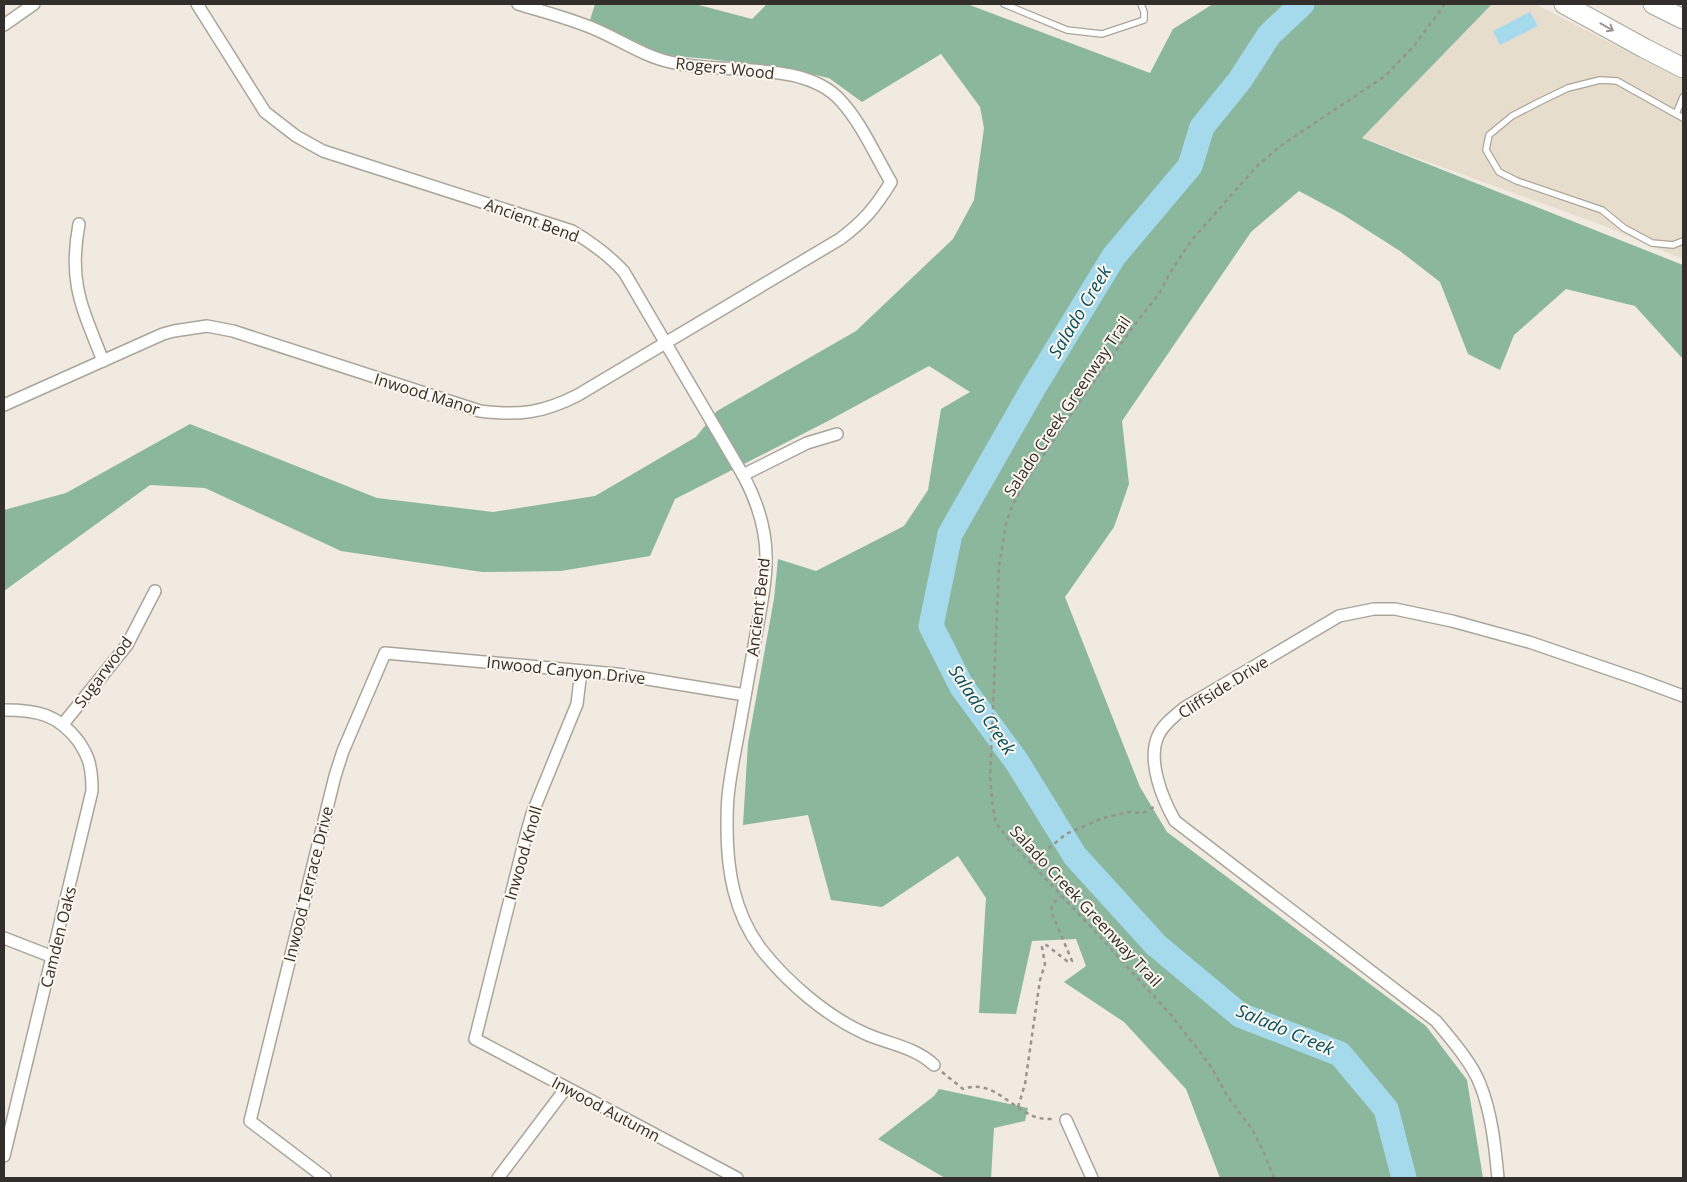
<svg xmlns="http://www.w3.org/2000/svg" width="1687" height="1182" font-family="'Open Sans',sans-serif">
	<rect width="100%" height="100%" fill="#f0eae0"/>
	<path fill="#e6ddcd" d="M 1492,4 L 1535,4 L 1683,80 L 1683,259 L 1602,225 L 1362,138 Z"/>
	<g fill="#8bb79d">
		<path d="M 595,4 L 695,4 L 752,19 L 767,4 L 967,4 L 1150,73 L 1173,29 L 1213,4 L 1492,4 L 1362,138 L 1683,265 L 1683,359 L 1635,306 L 1566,289 L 1514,335 L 1500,370 L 1468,354 L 1440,282 L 1400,251 L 1342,214 L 1299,191 L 1251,232 L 1122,421 L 1129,484 L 1114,527 L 1065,597 L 1140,787 L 1167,832 L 1426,1026 L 1467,1080 L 1483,1178 L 1220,1178 L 1186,1089 L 1124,1022 L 1064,982 L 1086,966 L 1076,939 L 1032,941 L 1016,1014 L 979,1013 L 986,898 L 958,856 L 882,907 L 831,900 L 808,815 L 743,825 L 748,743 L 774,599 L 778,559 L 816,571 L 904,526 L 928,490 L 941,409 L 970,392 L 929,366 L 828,421 L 675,499 L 650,556 L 561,571 L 482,572 L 341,551 L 205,488 L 150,485 L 4,591 L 4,510 L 66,493 L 190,424 L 377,498 L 493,512 L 595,496 L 696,437 L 717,411 L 856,331 L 953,239 L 974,200 L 984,128 L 980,107 L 941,54 L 862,102 L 829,78 L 788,69 L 709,59 L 664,55 L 590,20 Z"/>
		<path d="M 939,1089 L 1028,1108 L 1025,1121 L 994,1128 L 991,1178 L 945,1178 L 878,1139 L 934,1096 Z"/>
	</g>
	<path fill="#a5daed" d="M 1530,12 L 1538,26 L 1500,45 L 1493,31 Z"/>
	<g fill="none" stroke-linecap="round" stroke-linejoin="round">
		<path stroke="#a5daed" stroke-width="25" d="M 1302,4 L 1269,35 L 1240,80 L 1202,127 L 1190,166 L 1114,256 L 1034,387 L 950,534 L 931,626 L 962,687 L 1017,762 L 1075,856 L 1156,945 L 1240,1015 L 1340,1054 L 1386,1109 L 1404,1178"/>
		<defs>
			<g id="service">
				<path d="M 1004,4 L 1067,30 L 1102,34 L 1144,20 L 1144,12 L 1141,4"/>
				<path d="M 1676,114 L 1683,97"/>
				<path d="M 1683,118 L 1617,81 L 1600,80 L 1568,88 L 1539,102 L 1512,116 L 1489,135 L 1486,150 L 1499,172 L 1517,181 L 1602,210 L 1624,228 L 1652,243 L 1673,245 L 1683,241"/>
			</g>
			<g id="minor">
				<path d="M 197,4 L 265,112 L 296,136 L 323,151 L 572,231 C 592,243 609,255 624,272 L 743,475 C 757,501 767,532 766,562 C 766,584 761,607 757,629 C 751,663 745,696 739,730 C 735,752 730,775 728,797 C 727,807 727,817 727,827 C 727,870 734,913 761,949 C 788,983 826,1016 866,1034 C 889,1044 915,1047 934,1065"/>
				<path d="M 4,25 L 34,4"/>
				<path d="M 79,224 C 68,283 82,307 103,361"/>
				<path d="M 4,405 L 163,334 L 174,331 L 207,326 L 233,331 L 480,411 C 519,416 543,413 578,395 L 840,239 C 864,221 875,208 891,182 C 875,155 862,124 841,101 C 804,59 721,75 670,62 C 644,56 622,41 597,30 C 572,19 544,12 518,4"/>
				<path d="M 743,475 L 807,443 L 837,434"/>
				<path d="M 581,671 L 577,704 L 532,814 L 526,835 L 475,1039 L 737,1178"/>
				<path d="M 4,710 C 37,710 58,714 79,742 C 84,750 89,758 90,767 C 92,775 92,783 92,791 L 4,1156"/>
				<path d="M 63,724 L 127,645 L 155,591"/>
				<path d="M 4,938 L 53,957"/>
				<path d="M 1066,1120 L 1092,1178"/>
				<path d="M 325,1178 L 250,1121 L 335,776 L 343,751 L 385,653 L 617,674 L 745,695"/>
				<path d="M 498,1178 L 566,1088"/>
				<path d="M 1498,1178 C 1495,1147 1492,1114 1480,1084 C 1472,1063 1451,1039 1436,1021 L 1175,821 C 1162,798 1147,761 1158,736 C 1163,724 1175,716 1184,708 L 1339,616 L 1374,609 L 1395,609 L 1452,621 L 1529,642 L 1640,680 L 1683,696"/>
			</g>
			<g id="primary">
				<path d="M 1564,4 L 1644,48 L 1683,68"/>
				<path d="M 1653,4 L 1683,19"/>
			</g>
		</defs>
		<use href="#service" stroke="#aaa59b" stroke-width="8"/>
		<use href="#minor" stroke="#aaa59b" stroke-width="14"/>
		<use href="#primary" stroke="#aaa59b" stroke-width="21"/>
		<g stroke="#98948d" stroke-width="2.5" stroke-dasharray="4 4" stroke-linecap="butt">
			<path d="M 1030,864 L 1066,834 L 1103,818 L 1128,812 L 1143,813 L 1154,807"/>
			<path d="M 942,1072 L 963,1089 C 994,1078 1012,1111 1039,1118 C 1044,1119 1050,1119 1055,1119"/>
			<path d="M 1018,1107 L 1025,1084 L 1040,980 L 1045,964 L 1042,947 L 1045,944 L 1067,961 L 1071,962 L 1072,961 L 1051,911 L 1052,905 L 1061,896"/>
			<path d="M 1274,1178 L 1264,1153 L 1252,1129 L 1228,1097 L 1210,1065 L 1171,1015 L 1090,926 L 1007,838 L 996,823 L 993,808 L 990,778 L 999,566 L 1006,524 L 1012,506 L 1026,481 L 1083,397 L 1139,319 L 1159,294 L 1171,271 L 1191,241 L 1255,168 L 1279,147 L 1385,76 L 1414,46 L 1445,4"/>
		</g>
		<use href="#service" stroke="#fff" stroke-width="5.5"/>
		<use href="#minor" stroke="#fff" stroke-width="11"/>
		<use href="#primary" stroke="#fff" stroke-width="19"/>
	</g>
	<defs><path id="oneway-shaft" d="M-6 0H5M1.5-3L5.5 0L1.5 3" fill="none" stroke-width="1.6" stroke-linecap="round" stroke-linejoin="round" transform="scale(1.25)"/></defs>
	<use stroke="#989695" href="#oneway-shaft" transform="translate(1607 27) rotate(29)"/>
	<g text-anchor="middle" stroke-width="4" stroke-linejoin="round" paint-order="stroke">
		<g font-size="16" fill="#312e2b" stroke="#fdf7ed">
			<text transform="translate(725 68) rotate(6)" y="6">Rogers Wood</text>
			<text transform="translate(532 220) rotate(20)" y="6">Ancient Bend</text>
			<text transform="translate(427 394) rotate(17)" y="6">Inwood Manor</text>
			<text transform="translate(1067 406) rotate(-56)" y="6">Salado Creek Greenway Trail</text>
			<text transform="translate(758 607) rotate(-83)" y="6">Ancient Bend</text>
			<text transform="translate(566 670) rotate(6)" y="6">Inwood Canyon Drive</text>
			<text transform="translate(103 672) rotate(-53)" y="6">Sugarwood</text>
			<text transform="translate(1223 687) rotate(-32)" y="6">Cliffside Drive</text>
			<text transform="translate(523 853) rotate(-74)" y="6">Inwood Knoll</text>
			<text transform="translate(308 884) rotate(-76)" y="6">Inwood Terrace Drive</text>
			<text transform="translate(1086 906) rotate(47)" y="6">Salado Creek Greenway Trail</text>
			<text transform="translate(58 937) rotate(-76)" y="6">Camden Oaks</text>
			<text transform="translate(606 1109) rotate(28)" y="6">Inwood Autumn</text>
		</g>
		<g font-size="18" font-style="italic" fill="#045063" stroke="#fdf7ed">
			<text transform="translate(1080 312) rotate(-59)" y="6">Salado Creek</text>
			<text transform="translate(982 710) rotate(56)" y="6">Salado Creek</text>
			<text transform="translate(1285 1030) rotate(23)" y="6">Salado Creek</text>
		</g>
	</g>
	<rect width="1687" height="1182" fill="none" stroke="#312e2b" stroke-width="10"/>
</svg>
